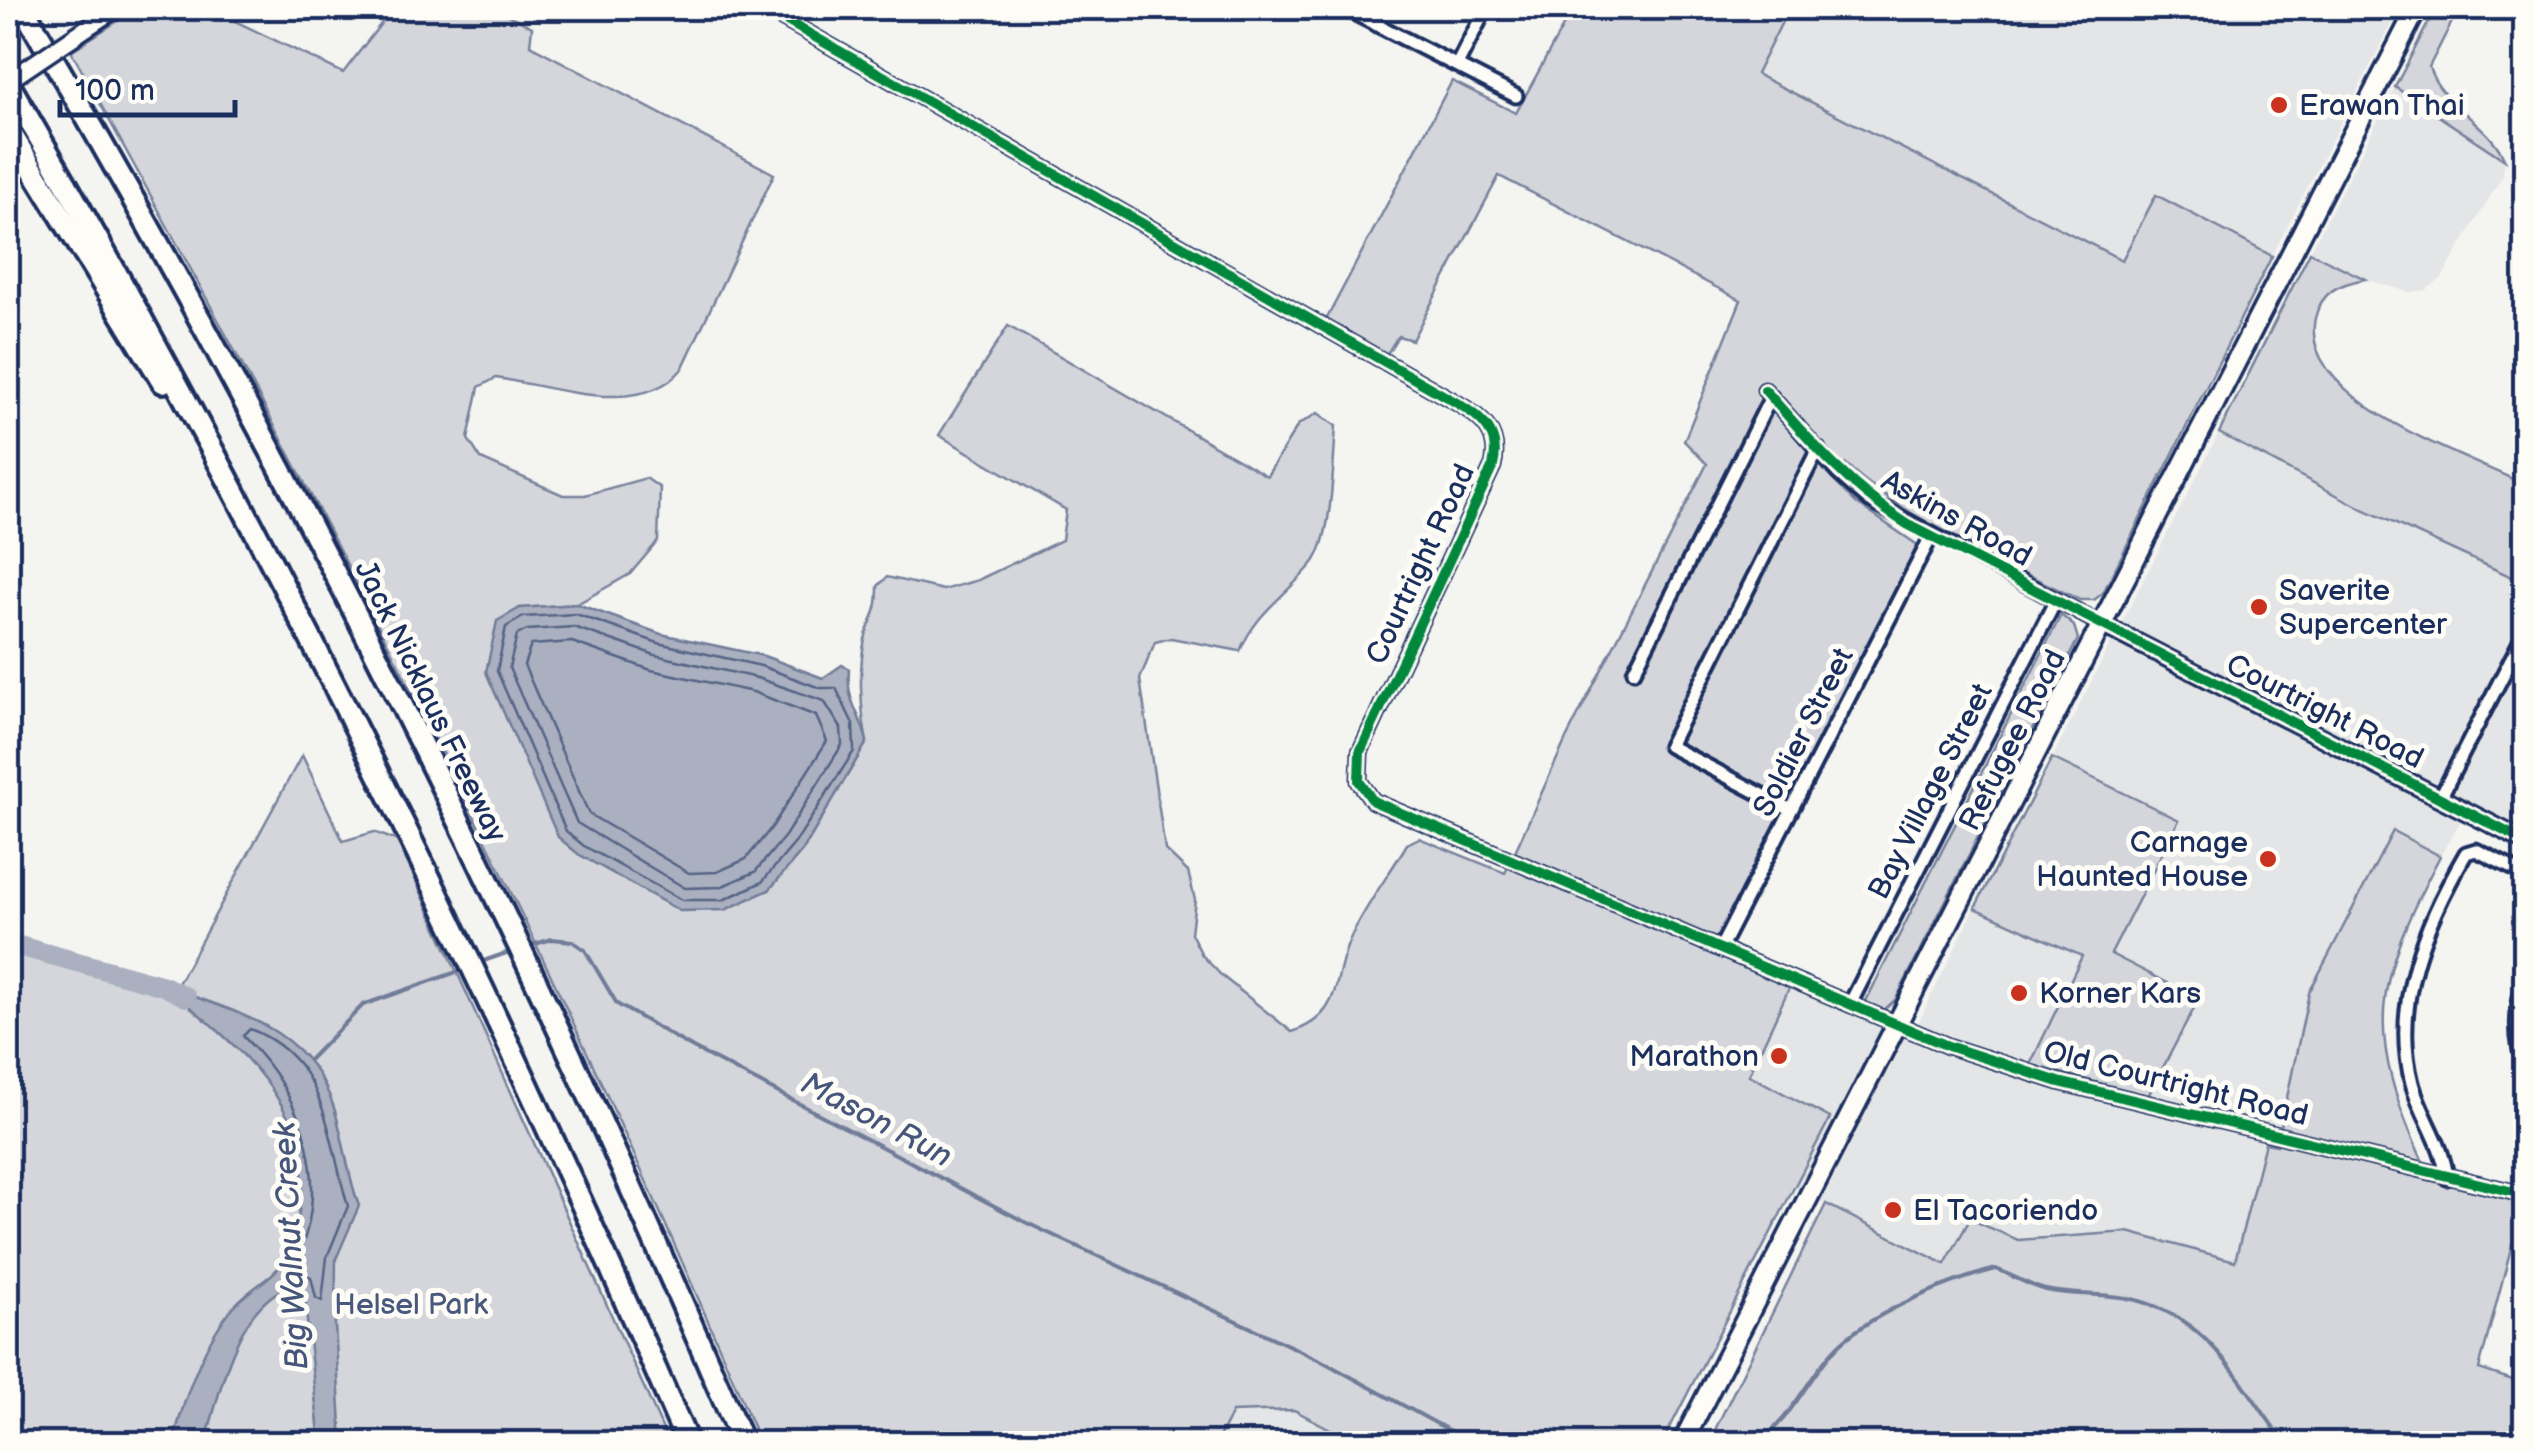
<svg xmlns="http://www.w3.org/2000/svg" width="2533" height="1451" font-family="'Balsamiq Sans',sans-serif">
	<rect width="100%" height="100%" fill="#f4f4f1"/>
	<filter id="ink" filterUnits="userSpaceOnUse"><feTurbulence type="fractalNoise" baseFrequency=".01" numOctaves="2"/><feDisplacementMap in="SourceGraphic" scale="20" xChannelSelector="R" yChannelSelector="G"/><feConvolveMatrix kernelMatrix="1 2 1 2 8 2 1 2 1" color-interpolation-filters="sRGB"/></filter>
	<g filter="url(#ink)">
		<g fill="#e4e5e6">
			<path d="M 1789,8 L 2400,8 L 2272,256 L 2157,196 L 2122,260 L 1755,74 Z"/>
			<path d="M 2395,87 L 2505,160 L 2503,175 L 2442,278 L 2426,290 L 2409,292 L 2365,279 L 2310,252 Z"/>
			<path d="M 2219,433 L 2363,509 L 2525,583 L 2525,840 L 2467,810 L 2440,856 L 2392,832 L 2309,993 L 2277,1145 L 2265,1143 L 2235,1261 L 2128,1232 L 2018,1240 L 1970,1219 L 1945,1265 L 1794,1188 L 1830,1118 L 1749,1076 L 1796,975 L 1917,1025 L 1975,908 L 2083,956 L 2031,1065 L 2148,1096 L 2111,955 L 2179,820 L 2052,758 Z"/>
			<path d="M 1294,1410 L 1357,1443 L 1217,1444 L 1232,1412 Z"/>
		</g>
		<g fill="#d4d6db" stroke="#78829c" stroke-width="2.5">
			<path d="M 138,8 L 208,8 L 343,73 L 393,8 L 494,8 L 532,27 L 530,45 L 774,174 L 682,369 C 641,419 552,386 496,378 L 479,387 L 468,439 L 481,459 L 563,495 L 585,495 L 646,478 L 660,488 L 658,541 L 630,574 L 577,604 L 520,608 L 769,890 L 803,850 L 867,742 C 861,712 858,669 865,639 C 871,614 878,618 878,586 L 887,577 L 943,590 L 978,580 L 1062,540 L 1066,510 L 939,435 L 1008,326 L 1267,476 L 1298,425 L 1318,413 L 1336,426 C 1333,460 1333,537 1313,563 C 1287,595 1257,611 1240,651 L 1171,638 L 1155,642 L 1140,679 L 1165,850 L 1188,872 L 1195,900 L 1191,933 L 1202,955 L 1222,976 L 1292,1032 C 1343,1015 1332,980 1350,939 C 1365,906 1389,875 1407,844 L 1419,838 L 1505,873 L 1508,867 L 1790,986 L 1749,1075 L 1830,1118 L 1662,1443 L 1357,1443 L 1294,1410 L 1232,1412 L 1216,1443 L 760,1443 C 560,965 323,504 71,51 Z"/>
			<path d="M 1573,8 L 1789,8 L 1756,74 L 2122,260 L 2156,195 L 2272,256 L 2103,593 L 2094,600 L 2080,600 C 1997,559 1914,525 1845,464 L 1829,476 L 1856,503 L 1919,546 L 1719,936 L 1711,939 L 1513,856 L 1566,739 L 1707,464 L 1684,441 L 1741,300 L 1499,176 L 1412,340 L 1398,336 L 1385,357 L 1325,322 L 1452,81 L 1516,113 Z"/>
			<path d="M 2436,8 L 2459,8 L 2429,67 C 2441,106 2488,121 2505,160 L 2395,87 Z"/>
			<path d="M 2310,252 L 2365,279 C 2340,284 2322,290 2315,318 C 2297,402 2469,456 2525,485 L 2525,583 L 2363,509 L 2219,433 Z"/>
			<path d="M 2061,615 L 2074,626 L 2078,639 L 1896,999 L 1884,1010 L 1864,1005 Z"/>
			<path d="M 302,755 L 343,841 L 374,832 L 398,841 L 669,1443 L 8,1443 L 8,943 L 175,989 Z"/>
			<path d="M 2052,758 L 2179,820 L 2111,954 L 2199,999 L 2148,1096 L 2030,1065 L 2082,956 L 1975,908 Z"/>
			<path d="M 2393,831 L 2440,856 C 2373,983 2363,1033 2425,1166 L 2327,1141 L 2324,1154 L 2523,1203 L 2479,1369 L 2525,1384 L 2525,1443 L 1708,1444 L 1826,1204 L 1945,1264 L 1970,1219 L 2018,1240 L 2128,1232 L 2235,1261 L 2265,1143 L 2277,1145 L 2309,993 Z"/>
		</g>
		<g fill="#aab0bf" stroke="#717c98" stroke-width="2.5">
			<path d="M 577,604 L 661,634 L 764,656 L 823,678 L 842,665 L 849,669 C 846,705 860,709 867,742 L 803,850 L 769,890 L 725,910 L 680,911 L 578,854 L 558,837 L 486,672 L 497,621 L 520,608 Z"/>
			<path d="M 164,986 C 237,1013 307,1026 334,1108 C 344,1139 347,1173 359,1206 L 336,1259 L 335,1325 L 342,1443 L 320,1443 L 303,1283 C 237,1292 221,1391 205,1443 L 173,1443 C 184,1398 204,1340 235,1305 C 250,1288 274,1278 286,1258 C 295,1245 297,1222 300,1207 C 318,1107 233,1041 164,986 Z"/>
		</g>
		<g fill="none" stroke-linecap="round" stroke-linejoin="round">
			<g stroke="#546385" stroke-width="2.5">
				<path d="M 576,614 L 658,643 L 761,666 L 820,688 L 836,688 L 853,724 L 854,751 L 795,843 L 762,882 L 723,900 L 682,900 L 584,846 L 566,831 L 497,671 L 506,627 L 523,617 Z"/>
				<path d="M 574,627 L 655,655 L 757,678 L 824,701 L 841,728 L 842,745 L 785,836 L 755,872 L 720,887 L 685,888 L 577,823 L 509,668 L 517,635 L 527,630 Z"/>
				<path d="M 572,642 L 651,670 L 753,692 L 816,716 L 827,741 L 772,827 L 746,859 L 717,872 L 689,873 L 589,814 L 524,665 L 531,645 Z"/>
				<path d="M 250,1029 C 328,1059 327,1137 348,1206 L 327,1257 L 322,1301 L 316,1298 L 311,1277 L 292,1269 C 334,1188 306,1098 243,1036 Z"/>
			</g>
			<g stroke="#717c98" stroke-width="4">
				<path d="M 525,947 L 552,939 L 572,941 L 585,950 L 617,1004 L 693,1048 L 1027,1223 L 1320,1360 L 1474,1444"/>
				<path d="M 478,963 L 512,951"/>
				<path d="M 309,1060 L 363,1005 L 465,969"/>
				<path d="M 1755,1444 C 1794,1419 1809,1373 1841,1343 C 1878,1310 1949,1281 1996,1269 C 2012,1275 2029,1286 2046,1290 C 2079,1297 2114,1292 2146,1303 C 2214,1325 2245,1391 2286,1444"/>
			</g>
			<path stroke="#aab0bf" stroke-width="20" d="M 8,943 L 164,986 L 186,997"/>
			<defs>
				<g id="street">
					<path d="M 764,8 L 1457,403 C 1483,418 1501,434 1493,466 L 1360,752 L 1359,781 L 1373,801 L 1948,1046 L 2059,1082 L 2526,1195"/>
					<path d="M 1344,8 L 1516,96"/>
					<path d="M 1457,65 L 1486,8"/>
					<path d="M 1765,390 L 1838,473 L 1870,501 L 2101,624"/>
					<path d="M 1634,671 L 1771,397"/>
					<path d="M 2440,798 L 2526,630"/>
					<path d="M 1791,810 L 1669,746 L 1818,449"/>
					<path d="M 1720,949 L 1931,537"/>
					<path d="M 2526,978 C 2515,1004 2514,1042 2526,1068"/>
					<path d="M 1850,1004 L 2056,600"/>
					<path d="M 2447,1178 C 2443,1143 2421,1116 2412,1083 C 2391,1002 2426,922 2466,853 L 2476,850 L 2526,875"/>
				</g>
				<g id="secondary">
					<path d="M 97,21 L 117,8"/>
					<path d="M 2101,624 L 2526,842"/>
				</g>
				<path id="primary" d="M 1682,1444 L 2417,8"/>
				<g id="highway">
					<path d="M 23,8 C 295,469 533,951 743,1444"/>
					<path d="M 8,83 C 263,521 487,978 688,1444"/>
					<path d="M 8,129 L 163,382"/>
				</g>
			</defs>
			<use href="#street" stroke="#1b2f5e" stroke-width="19"/>
			<use href="#secondary" stroke="#1b2f5e" stroke-width="22"/>
			<use href="#primary" stroke="#1b2f5e" stroke-width="25"/>
			<use href="#highway" stroke="#1b2f5e" stroke-width="28"/>
			<use href="#street" stroke="#fdfcf7" stroke-width="11"/>
			<use href="#secondary" stroke="#fdfcf7" stroke-width="15"/>
			<use href="#primary" stroke="#fdfcf7" stroke-width="18"/>
			<use href="#highway" stroke="#fdfcf7" stroke-width="20"/>
			<defs>
				<path id="secondary-bridge" d="M 8,81 L 97,21"/>
			</defs>
			<use href="#secondary-bridge" stroke="#1b2f5e" stroke-width="22" stroke-linecap="butt"/>
			<use href="#secondary-bridge" stroke="#fdfcf7" stroke-width="15"/>
			<defs>
				<g id="cycleway">
					<path d="M 764,8 L 1457,403 C 1483,418 1501,434 1493,466 L 1360,752 L 1359,781 L 1373,801 L 1948,1046 L 2059,1082 L 2526,1195"/>
					<path d="M 1765,390 C 1809,440 1850,488 1907,524 L 2526,842"/>
				</g>
			</defs>
			<use href="#cycleway" stroke="#fdfcf7" stroke-width="16"/>
			<use href="#cycleway" stroke="#00873e" stroke-width="10"/>
		</g>
	</g>
	<g fill="#c8321e" stroke="#fdfcf7" stroke-width="4">
		<circle cx="2279" cy="105" r="10"/>
		<circle cx="2259" cy="607" r="10"/>
		<circle cx="2268" cy="859" r="10"/>
		<circle cx="2019" cy="993" r="10"/>
		<circle cx="1779" cy="1056" r="10"/>
		<circle cx="1893" cy="1210" r="10"/>
	</g>
	<g text-anchor="middle" stroke-width="10" stroke-linejoin="round" paint-order="stroke">
		<g font-size="30" fill="#1b2f5e" stroke="#fdfcf7" text-anchor="start">
			<text x="2299" y="115">Erawan Thai</text>
			<text x="2279" y="600">Saverite<tspan x="2279" dy="34">Supercenter</tspan></text>
			<text x="2248" y="852" text-anchor="end">Carnage<tspan x="2248" dy="34">Haunted House</tspan></text>
			<text x="2039" y="1003">Korner Kars</text>
			<text x="1759" y="1066" text-anchor="end">Marathon</text>
			<text x="1913" y="1220">El Tacoriendo</text>
		</g>
		<g font-size="30" fill="#1b2f5e" stroke="#fdfcf7">
			<text transform="translate(1957 518) rotate(29)" y="10">Askins Road</text>
			<text transform="translate(1420 564) rotate(-65)" y="10">Courtright Road</text>
			<text transform="translate(431 701) rotate(64)" y="10">Jack Nicklaus Freeway</text>
			<text transform="translate(2325 711) rotate(27)" y="10">Courtright Road</text>
			<text transform="translate(1803 732) rotate(-63)" y="10">Soldier Street</text>
			<text transform="translate(2012 740) rotate(-63)" y="10">Refugee Road</text>
			<text transform="translate(1930 791) rotate(-63)" y="10">Bay Village Street</text>
			<text transform="translate(2176 1083) rotate(14)" y="10">Old Courtright Road</text>
		</g>
		<g font-size="30" fill="#49597d" stroke="#fdfcf7">
			<text x="411" y="1314">Helsel Park</text>
		</g>
		<g font-size="32" font-style="italic" fill="#46567b" stroke="#fdfcf7">
			<text transform="translate(877 1119) rotate(28)" y="11">Mason Run</text>
			<text transform="translate(290 1246) rotate(-93)" y="11">Big Walnut Creek</text>
		</g>
	</g>
	<rect width="2533" height="1451" fill="none" stroke="#fdfcf7" stroke-width="40"/>
	<rect x="20" y="20" width="2493" height="1411" fill="none" stroke="#1b2f5e" stroke-width="4" filter="url(#ink)"/>
	<path d="M60 100v15h175v-15" fill="none" stroke="#1b2f5e" stroke-width="5"/>
	<text x="75" y="100" font-size="30" fill="#1b2f5e" stroke="#fdfcf7" stroke-width="8" paint-order="stroke">100 m</text>
</svg>
